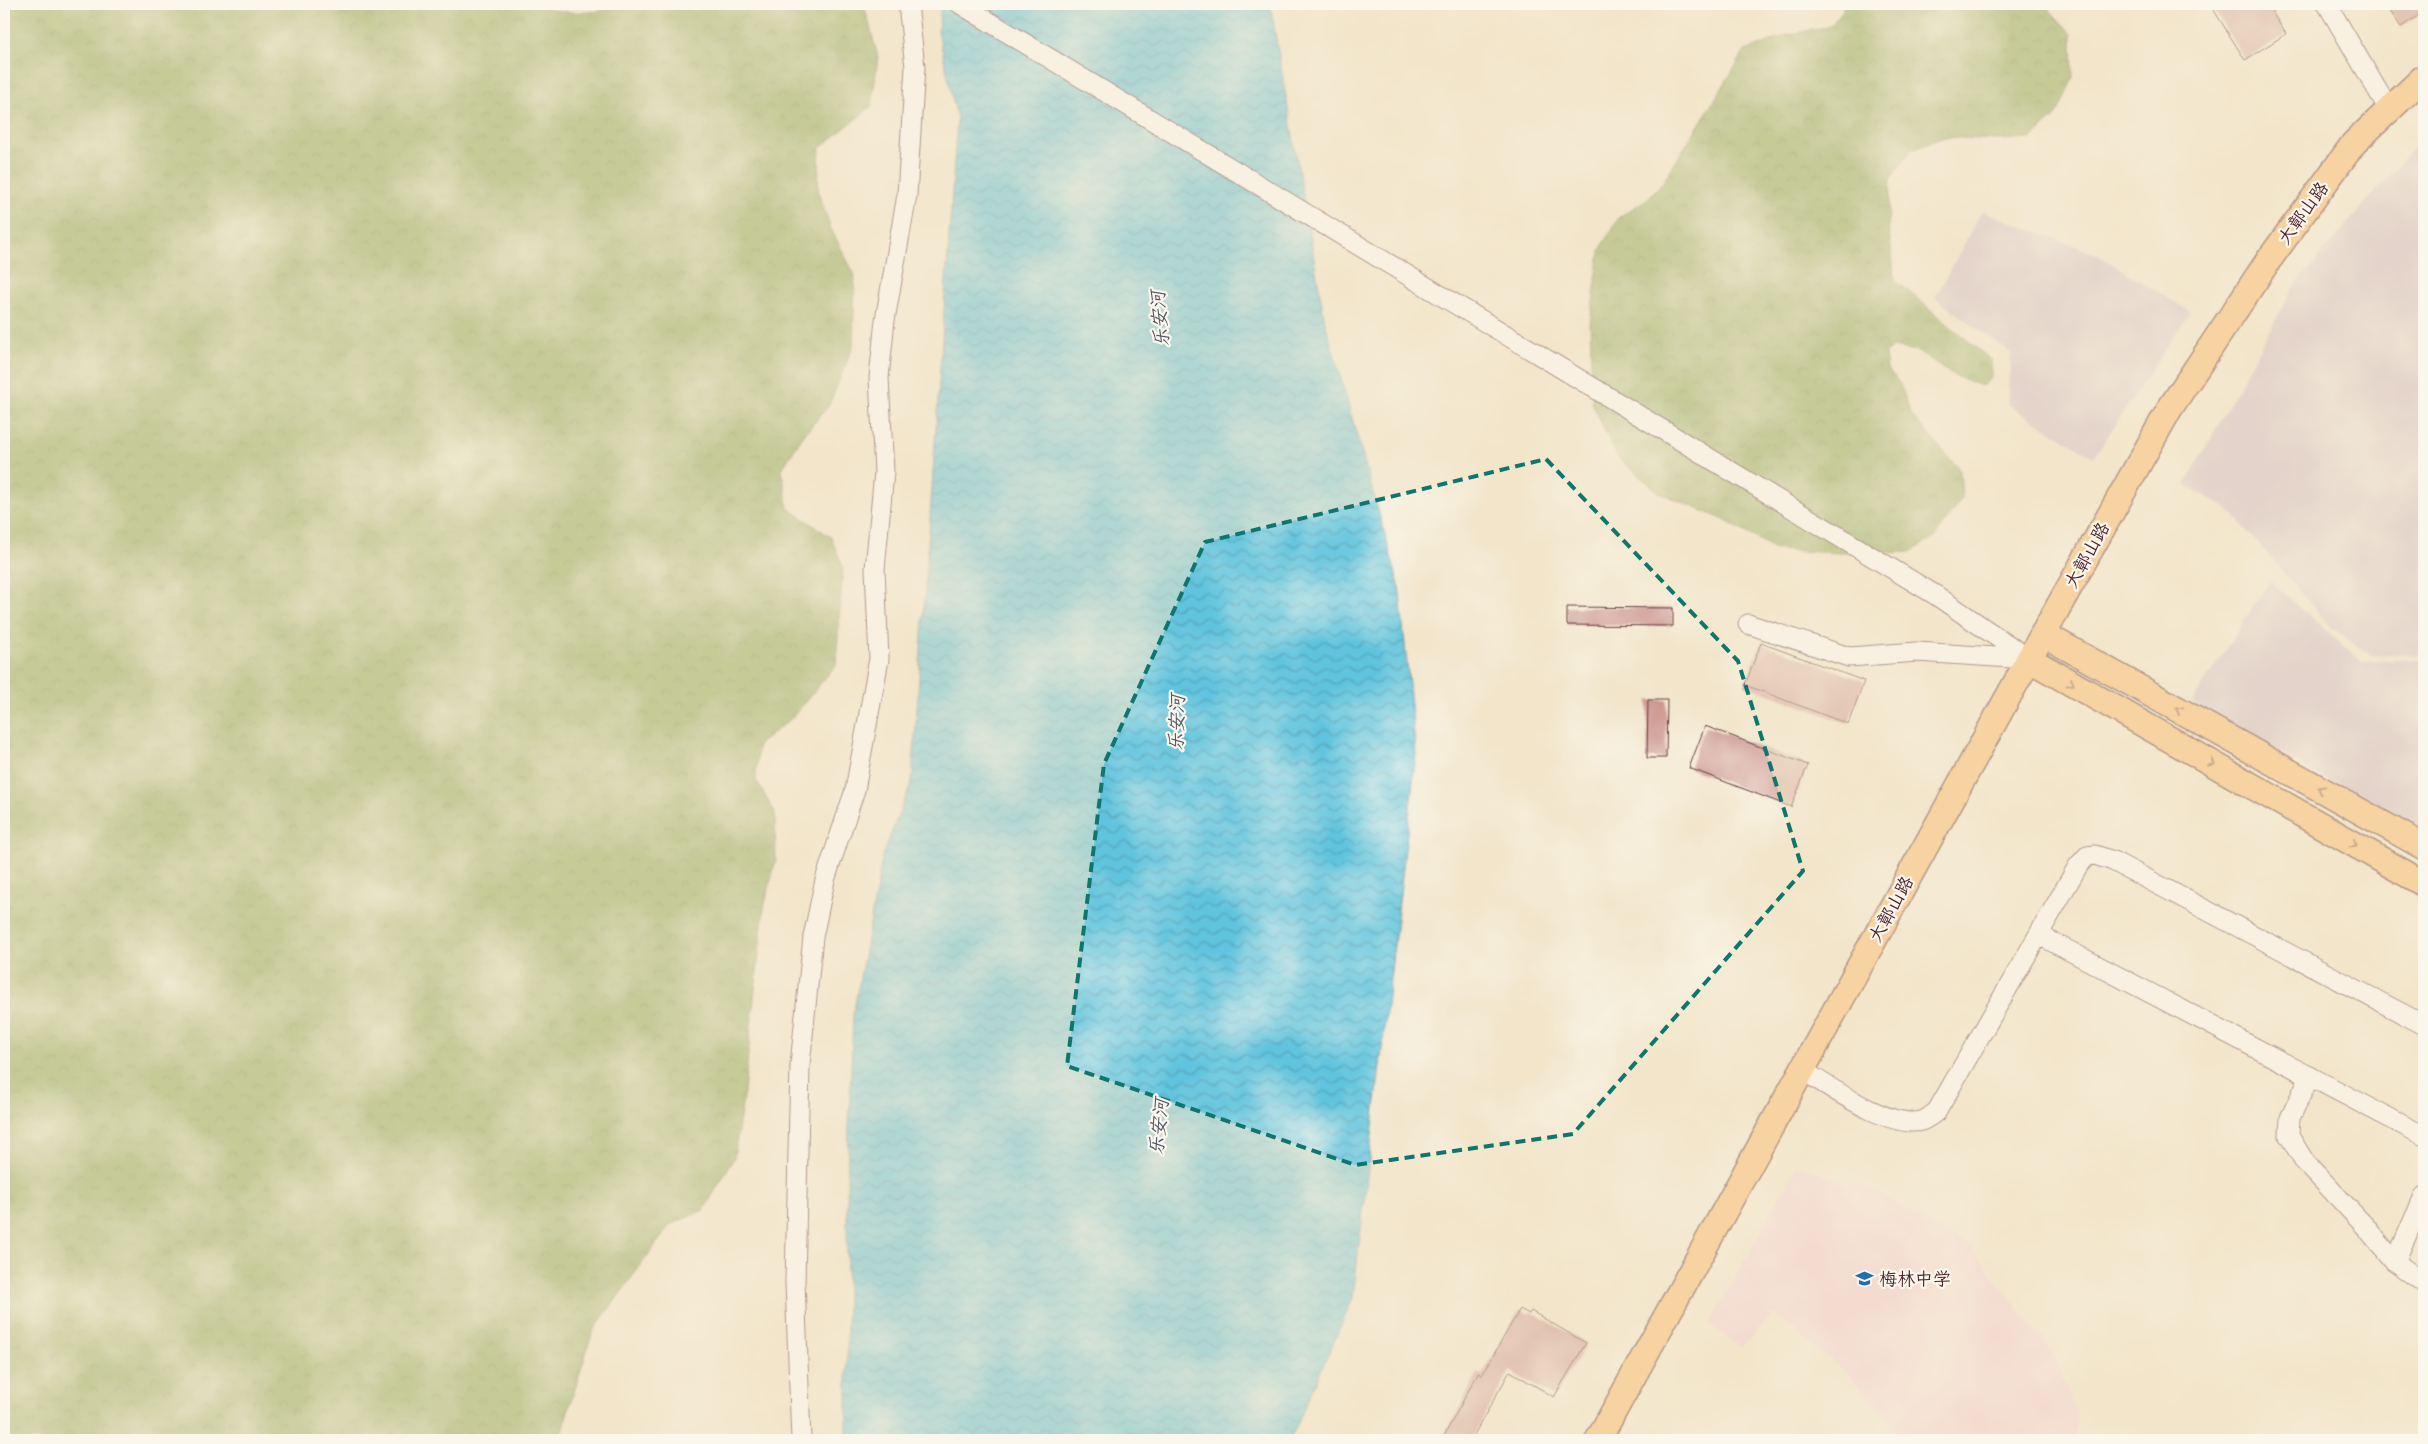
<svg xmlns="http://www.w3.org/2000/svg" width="2428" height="1444" font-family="Dekko,'LXGW WenKai TC',sans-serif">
	<defs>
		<pattern id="forest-crowns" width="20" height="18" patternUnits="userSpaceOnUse" patternTransform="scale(1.25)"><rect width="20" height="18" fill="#8fa95a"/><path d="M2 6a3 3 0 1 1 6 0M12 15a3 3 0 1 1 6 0" fill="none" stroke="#77894b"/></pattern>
		<pattern id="water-waves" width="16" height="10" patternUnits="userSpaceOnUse" patternTransform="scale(1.25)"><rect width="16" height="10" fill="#60c4de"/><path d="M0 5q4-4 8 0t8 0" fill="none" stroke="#519fb4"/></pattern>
	</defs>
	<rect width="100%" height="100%" fill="#fbf7ec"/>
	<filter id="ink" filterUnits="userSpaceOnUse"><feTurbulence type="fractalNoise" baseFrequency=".02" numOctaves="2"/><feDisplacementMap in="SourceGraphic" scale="10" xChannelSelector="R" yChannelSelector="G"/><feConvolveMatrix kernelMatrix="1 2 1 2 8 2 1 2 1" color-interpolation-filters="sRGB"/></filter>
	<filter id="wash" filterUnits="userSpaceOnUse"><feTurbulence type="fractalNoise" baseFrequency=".0096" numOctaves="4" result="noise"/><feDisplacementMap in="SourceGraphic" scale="20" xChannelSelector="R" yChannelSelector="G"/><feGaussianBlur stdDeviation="1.12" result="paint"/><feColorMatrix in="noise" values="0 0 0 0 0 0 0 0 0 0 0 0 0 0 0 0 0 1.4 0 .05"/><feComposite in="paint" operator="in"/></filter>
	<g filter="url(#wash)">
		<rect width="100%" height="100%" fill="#f2e5ca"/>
		<path fill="#f6cfd7" d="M 1798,1164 L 1846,1184 L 1861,1184 L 1970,1246 L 2053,1353 L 2076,1413 L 2076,1434 L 2081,1440 L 1906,1440 L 1847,1374 L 1773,1313 L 1741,1348 L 1709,1324 Z"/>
		<g fill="#d1bdc9">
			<path d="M 2424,135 L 2424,654 L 2372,656 L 2330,626 L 2226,507 L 2185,485 L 2294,286 Z"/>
			<path d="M 1982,211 L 2096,254 L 2190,312 L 2094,457 L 2007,404 L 2011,353 L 1935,298 Z"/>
			<path d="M 2270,581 L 2362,662 L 2424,659 L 2424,835 L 2192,702 Z"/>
		</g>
		<g fill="url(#forest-crowns)" stroke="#6c6442">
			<path d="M 4,4 L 536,4 C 569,17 597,13 630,4 L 864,4 L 878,57 L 872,106 L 820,148 L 818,191 L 831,229 L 855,275 L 853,347 L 829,405 L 804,435 L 782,469 L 788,508 L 831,537 L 843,567 L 836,665 L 791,719 L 758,745 L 756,780 L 775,813 L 776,860 L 764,908 L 744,1092 L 734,1158 L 704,1210 L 670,1225 L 593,1331 L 559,1440 L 4,1440 Z"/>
			<path d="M 1843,4 L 2044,4 L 2072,34 L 2073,78 L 2057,115 L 2031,139 L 1994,140 L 1945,137 L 1912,149 L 1891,178 L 1888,224 L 1895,280 L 1991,360 L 1991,378 L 1982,386 L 1955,376 L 1918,351 L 1892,347 L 1885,353 L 1887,368 L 1900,384 L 1912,416 L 1960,470 L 1962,498 L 1934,538 L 1910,552 L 1858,554 L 1777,550 L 1722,519 L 1660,493 L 1617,457 L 1592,403 L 1590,323 L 1600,250 L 1619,217 L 1647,199 L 1663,182 L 1745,51 L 1787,35 L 1830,26 L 1843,10 Z"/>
		</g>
		<path fill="url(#water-waves)" stroke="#557284" d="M 941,4 L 1270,4 L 1325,322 L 1399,585 L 1416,755 L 1353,1298 L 1290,1440 L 847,1440 L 847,1180 L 853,1015 L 883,854 L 912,781 L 957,119 L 938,31 Z"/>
		<g id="blocks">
			<g fill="#cc968f">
				<path d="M 2210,4 L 2267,4 L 2286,34 L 2245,60 Z"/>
				<path d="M 2385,4 L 2424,4 L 2424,12 L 2401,27 Z"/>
				<path d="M 1567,607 L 1673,608 L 1673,626 L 1567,625 Z"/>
				<path d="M 1761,643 L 1864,681 L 1848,724 L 1745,685 Z"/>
				<path d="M 1648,700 L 1667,700 L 1666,758 L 1647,758 Z"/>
				<path d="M 1705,726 L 1808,765 L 1791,807 L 1689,768 Z"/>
				<path d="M 1520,1309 L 1529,1314 L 1531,1311 L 1586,1343 L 1554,1397 L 1510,1371 L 1471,1440 L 1452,1440 L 1444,1436 L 1478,1373 L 1482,1375 Z"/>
			</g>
		</g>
	</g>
	<g filter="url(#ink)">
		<use href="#blocks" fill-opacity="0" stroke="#633d43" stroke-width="1"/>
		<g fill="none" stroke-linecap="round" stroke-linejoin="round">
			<defs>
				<g id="minor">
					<path d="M 960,4 L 1937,596 L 2029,659"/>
					<path d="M 2327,4 L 2389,110"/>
					<path d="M 1748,624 L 1849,657 L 1917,652 L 2027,659"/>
					<path d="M 2039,935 L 2424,1136"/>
					<path d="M 1802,1070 C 1829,1086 1889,1129 1921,1121 C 1926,1120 1933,1114 1937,1111 L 2078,866 L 2087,856 L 2095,855 L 2113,861 L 2424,1025"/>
					<path d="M 2310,1076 L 2290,1118 L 2289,1136 L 2305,1162 L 2364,1225 L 2395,1262 L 2424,1283"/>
					<path d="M 2395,1262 L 2424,1196"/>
					<path d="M 801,1440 L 795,1282 L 800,1065 L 813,937 L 825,880 L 855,790 L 879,659 L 875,569 L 884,472 L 879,378 L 885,320 L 907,195 L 915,67 L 908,4"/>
				</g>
				<g id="major">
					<path d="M 2043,634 L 2424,847"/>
					<path d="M 2029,659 L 2424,884"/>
					<path d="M 1598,1440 L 2029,659 L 2170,408 L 2268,261 L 2354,143 L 2424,77"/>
				</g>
			</defs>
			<use href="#minor" stroke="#633d43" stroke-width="21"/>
			<use href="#major" stroke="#633d43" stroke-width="28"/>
			<use href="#minor" stroke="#fff" stroke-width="19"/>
			<use href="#major" stroke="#fdbc70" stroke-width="25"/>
		</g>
		<defs><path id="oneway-chevron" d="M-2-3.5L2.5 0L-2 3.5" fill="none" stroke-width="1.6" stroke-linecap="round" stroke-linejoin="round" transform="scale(1.25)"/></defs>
		<g stroke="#9b664a">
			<use href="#oneway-chevron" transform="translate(2071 683) rotate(30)"/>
			<use href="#oneway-chevron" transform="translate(2179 710) rotate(-151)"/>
			<use href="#oneway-chevron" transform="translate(2212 763) rotate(30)"/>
			<use href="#oneway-chevron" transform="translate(2321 789) rotate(-151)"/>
			<use href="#oneway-chevron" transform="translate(2354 844) rotate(30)"/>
		</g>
	</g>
	<path d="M0 0H2428V1444H0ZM 1546,459 L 1738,661 L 1803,871 L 1573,1134 L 1355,1165 L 1067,1066 L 1104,764 L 1205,542 Z" fill="#f2e5ca" fill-opacity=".55" fill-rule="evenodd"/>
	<path fill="none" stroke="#0f766e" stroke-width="4" stroke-dasharray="10 6" stroke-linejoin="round" d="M 1546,459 L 1738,661 L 1803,871 L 1573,1134 L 1355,1165 L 1067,1066 L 1104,764 L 1205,542 Z"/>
	<defs>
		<symbol id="school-bare" viewBox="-9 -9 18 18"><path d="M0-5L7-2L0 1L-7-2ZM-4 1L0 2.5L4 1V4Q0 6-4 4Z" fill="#1f6fb2" stroke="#fbf7ec" stroke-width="2.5" paint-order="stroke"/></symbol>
	</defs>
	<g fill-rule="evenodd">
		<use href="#school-bare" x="1852" y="1266" width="25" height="25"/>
	</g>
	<g text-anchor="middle" stroke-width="4.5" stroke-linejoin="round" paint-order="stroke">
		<g font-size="18" fill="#4a1f2b" stroke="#fbf7ec">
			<text transform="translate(2303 213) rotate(-54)" y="6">大鄣山路</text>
			<text transform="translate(2087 555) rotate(-61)" y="6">大鄣山路</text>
			<text transform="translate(1891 909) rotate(-61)" y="6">大鄣山路</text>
		</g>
		<g font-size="18" fill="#4a1f2b" stroke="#fbf7ec" text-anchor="start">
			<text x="1879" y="1285">梅林中学</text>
		</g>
		<g font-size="19" font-style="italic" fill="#52596a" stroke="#fbf7ec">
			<text transform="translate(1159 319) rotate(-95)" y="7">乐安河</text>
			<text transform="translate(1176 723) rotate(-88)" y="7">乐安河</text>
			<text transform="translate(1158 1127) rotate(-84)" y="7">乐安河</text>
		</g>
	</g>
	<rect width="2428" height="1444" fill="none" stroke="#fbf7ec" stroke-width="20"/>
</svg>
